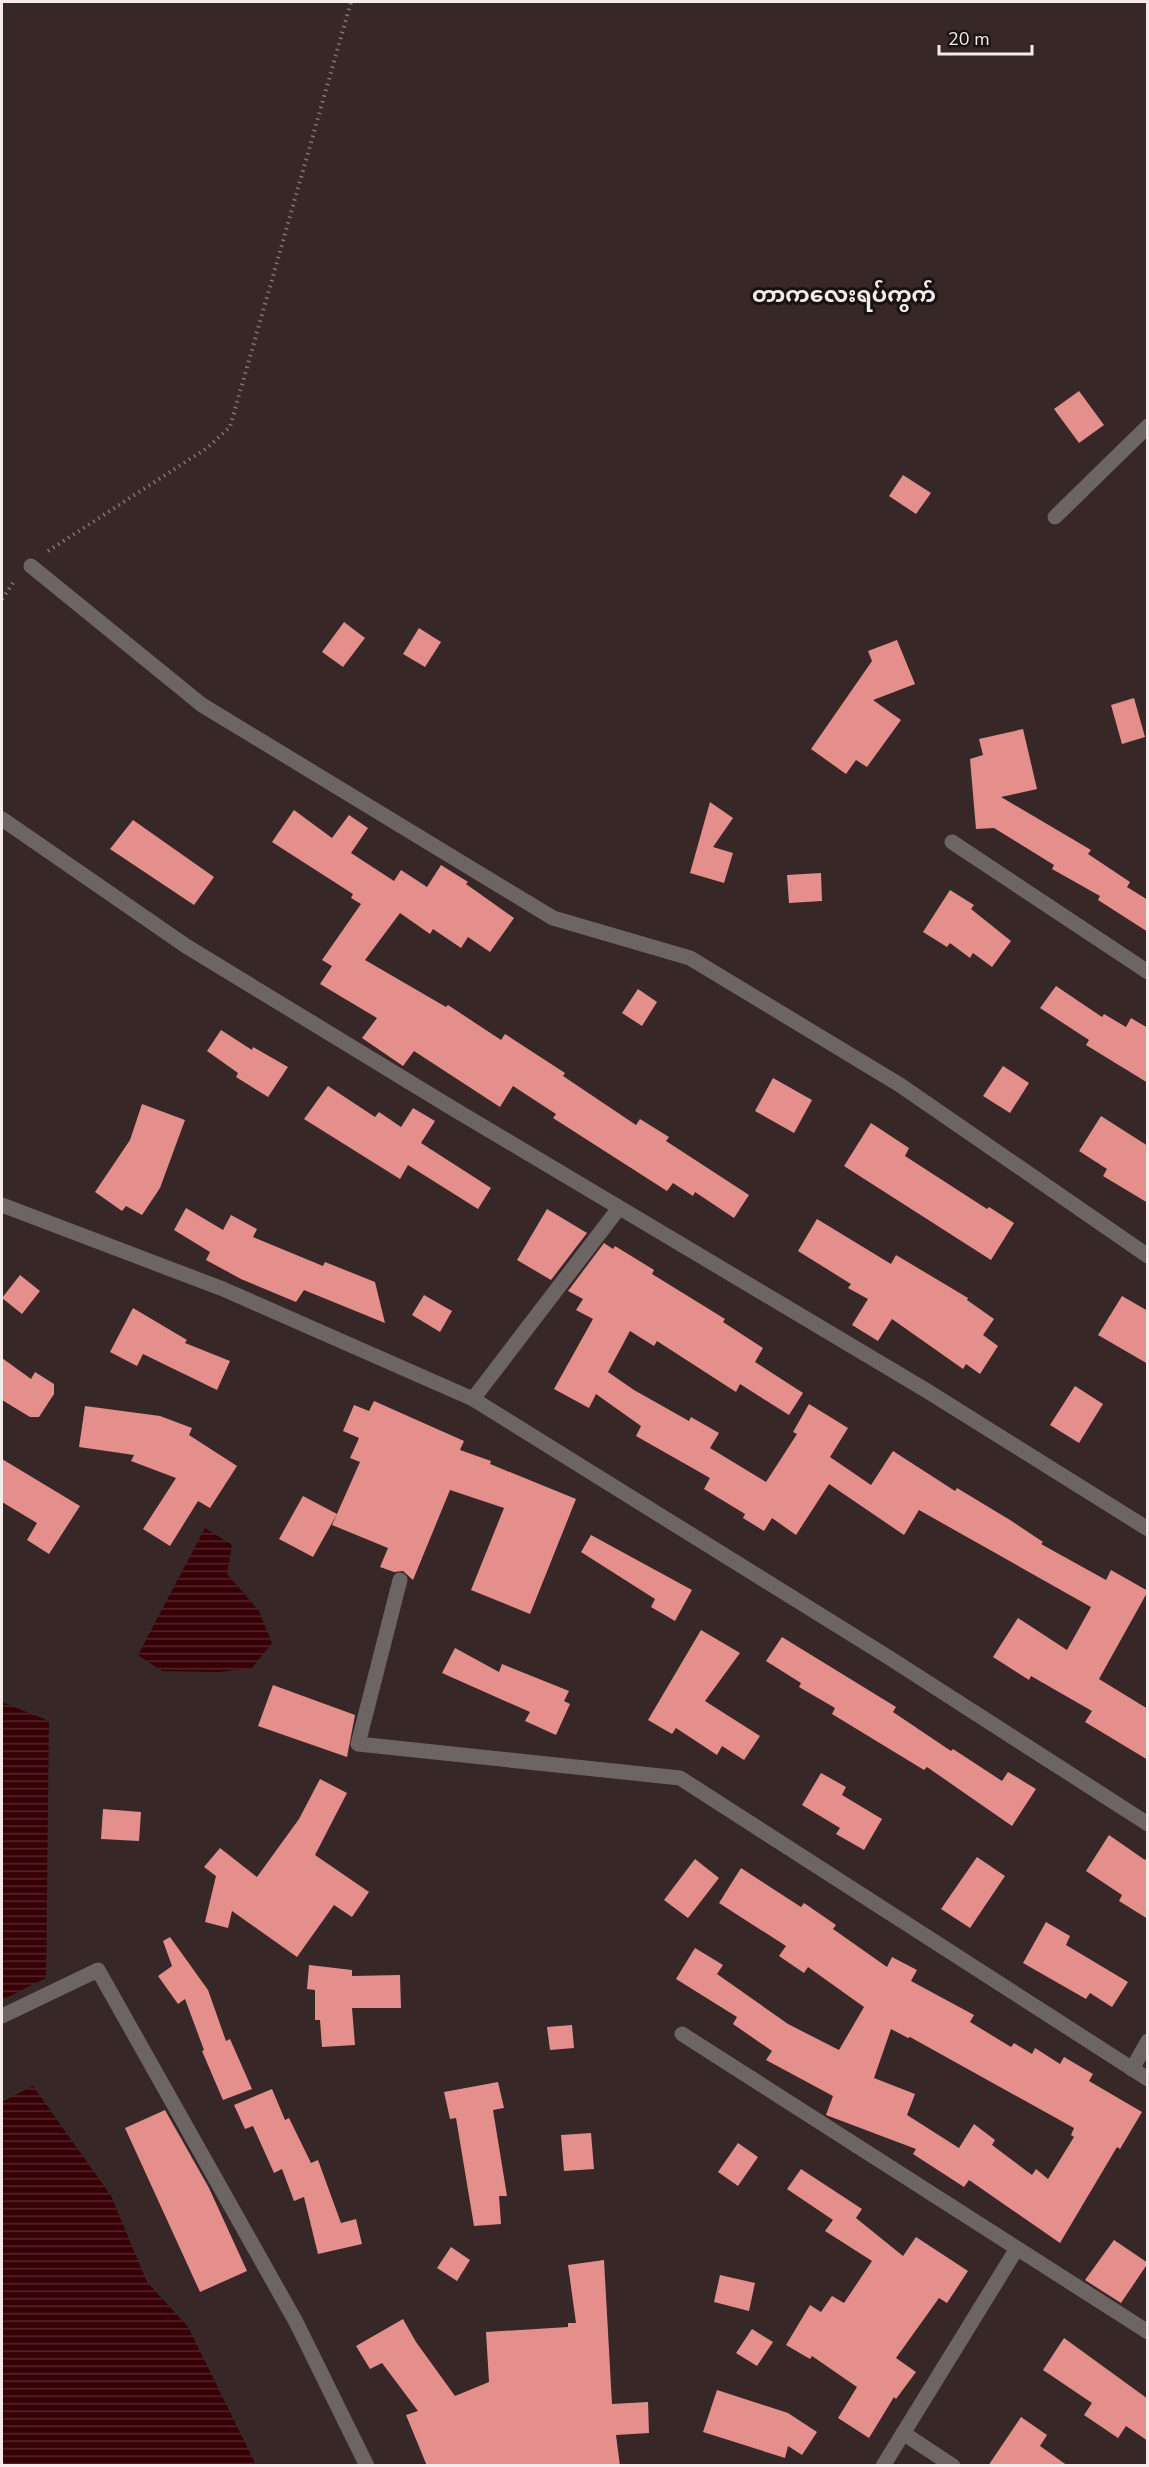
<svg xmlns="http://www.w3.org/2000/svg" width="1149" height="2467" font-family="'Nunito Sans','Noto Sans Myanmar',sans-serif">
	<defs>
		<pattern id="water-rules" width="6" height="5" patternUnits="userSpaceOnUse" patternTransform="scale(1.5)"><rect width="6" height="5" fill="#360006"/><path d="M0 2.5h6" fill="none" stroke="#54252a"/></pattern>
	</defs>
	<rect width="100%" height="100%" fill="#372727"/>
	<g fill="url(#water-rules)">
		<path d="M 205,1528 L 232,1545 L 227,1574 L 259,1611 L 272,1643 L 252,1668 L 219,1672 L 162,1671 L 138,1655 Z"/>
		<path d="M 2,1702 L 49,1721 L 46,1978 L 2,2000 Z"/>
		<path d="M 33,2086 L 111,2196 L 147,2282 L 188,2327 L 256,2465 L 6,2466 L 2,2458 L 2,2102 Z"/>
	</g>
	<g fill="#e58f8d" fill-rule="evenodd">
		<path d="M 1079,391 L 1104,425 L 1079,443 L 1054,409 Z"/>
		<path d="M 903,475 L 931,493 L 916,514 L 889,496 Z"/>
		<path d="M 344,622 L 365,638 L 343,667 L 322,652 Z"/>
		<path d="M 419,628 L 441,642 L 425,667 L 403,654 Z"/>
		<path d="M 897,640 L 915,684 L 873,700 L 901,720 L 867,767 L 856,760 L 846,774 L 811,749 L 872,661 L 868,651 Z"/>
		<path d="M 1134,698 L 1145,737 L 1122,744 L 1111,705 Z"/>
		<path d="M 1023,729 L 1037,789 L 1001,797 L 1091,850 L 1088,854 L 1130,882 L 1127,887 L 1148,900 L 1148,932 L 1098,900 L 1100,896 L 1052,869 L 1054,865 L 994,828 L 976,829 L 970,759 L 983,755 L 979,739 Z"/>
		<path d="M 710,802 L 733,818 L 713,847 L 733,853 L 724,883 L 690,873 Z"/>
		<path d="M 294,810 L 332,838 L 349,815 L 368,828 L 351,853 L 394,881 L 401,870 L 427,887 L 441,865 L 468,882 L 466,884 L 514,918 L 490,952 L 468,937 L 461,948 L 433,929 L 430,934 L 400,913 L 365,960 L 446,1007 L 448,1005 L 501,1040 L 505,1034 L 565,1073 L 563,1076 L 636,1125 L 640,1119 L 669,1137 L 666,1141 L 749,1195 L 734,1218 L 695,1192 L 693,1196 L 673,1183 L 667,1191 L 553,1118 L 556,1114 L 513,1086 L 500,1107 L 414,1051 L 403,1066 L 362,1038 L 377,1018 L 320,984 L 332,966 L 322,960 L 361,904 L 351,898 L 353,894 L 272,842 Z"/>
		<path d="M 133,820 L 214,877 L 194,905 L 110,849 Z"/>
		<path d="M 821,873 L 822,901 L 789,903 L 787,875 Z"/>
		<path d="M 950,890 L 974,905 L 971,909 L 1011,941 L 992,967 L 973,953 L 970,958 L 950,943 L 947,947 L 923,932 Z"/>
		<path d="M 1056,986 L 1102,1017 L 1104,1014 L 1126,1027 L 1131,1018 L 1148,1028 L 1148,1083 L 1086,1045 L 1089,1040 L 1040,1008 Z"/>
		<path d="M 638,989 L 657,1002 L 642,1026 L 622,1013 Z"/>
		<path d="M 221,1030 L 252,1050 L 253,1047 L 288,1067 L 268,1097 L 236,1077 L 238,1073 L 207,1051 Z"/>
		<path d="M 1003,1066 L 1029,1083 L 1010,1113 L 983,1096 Z"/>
		<path d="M 773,1078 L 812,1100 L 794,1133 L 755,1111 Z"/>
		<path d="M 328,1086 L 375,1117 L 379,1112 L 401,1127 L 413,1108 L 435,1121 L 421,1143 L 491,1188 L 478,1209 L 408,1165 L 400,1179 L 304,1119 Z"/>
		<path d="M 142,1104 L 185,1120 L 160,1188 L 142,1215 L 126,1206 L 122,1211 L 95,1192 L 130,1140 Z"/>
		<path d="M 1101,1116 L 1148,1146 L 1148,1203 L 1103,1176 L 1107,1169 L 1079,1151 Z"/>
		<path d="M 871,1123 L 909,1148 L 905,1156 L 987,1209 L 989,1207 L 1014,1223 L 991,1260 L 844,1166 Z"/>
		<path d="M 186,1208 L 223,1230 L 231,1215 L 257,1229 L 253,1237 L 323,1266 L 325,1262 L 375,1282 L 385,1323 L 304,1290 L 296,1302 L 241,1279 L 206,1260 L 210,1252 L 174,1230 Z"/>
		<path d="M 547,1209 L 587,1233 L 551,1280 L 517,1260 Z"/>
		<path d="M 817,1219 L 891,1264 L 896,1255 L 968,1298 L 967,1300 L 994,1319 L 983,1335 L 998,1346 L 980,1374 L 966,1364 L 963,1369 L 892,1319 L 878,1341 L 852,1325 L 868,1299 L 848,1288 L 851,1284 L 798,1251 Z"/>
		<path d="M 604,1243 L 613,1249 L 615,1246 L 654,1270 L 652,1274 L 725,1319 L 723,1322 L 763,1348 L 755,1362 L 803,1393 L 789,1415 L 740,1384 L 736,1392 L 657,1341 L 654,1346 L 630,1331 L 608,1372 L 634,1390 L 689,1421 L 691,1417 L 719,1433 L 710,1448 L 766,1482 L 797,1434 L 793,1432 L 809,1404 L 848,1428 L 830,1457 L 871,1485 L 893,1451 L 955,1491 L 957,1488 L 1010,1520 L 1043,1542 L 1041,1544 L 1106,1580 L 1111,1570 L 1148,1591 L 1099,1679 L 1148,1709 L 1148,1760 L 1085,1722 L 1092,1711 L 1031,1676 L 1029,1680 L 993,1657 L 1018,1618 L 1067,1650 L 1091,1607 L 919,1510 L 904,1535 L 829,1484 L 796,1535 L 772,1518 L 764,1531 L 743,1518 L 745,1514 L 704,1489 L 710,1478 L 636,1436 L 641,1426 L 596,1394 L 589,1408 L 554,1389 L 593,1319 L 576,1310 L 583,1299 L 568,1291 Z"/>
		<path d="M 20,1275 L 40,1291 L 22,1314 L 2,1298 Z"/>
		<path d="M 424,1295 L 452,1311 L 440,1332 L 412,1315 Z"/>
		<path d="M 1122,1296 L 1148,1311 L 1148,1364 L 1098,1335 Z"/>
		<path d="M 133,1308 L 187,1340 L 185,1343 L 230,1361 L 217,1390 L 143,1354 L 137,1366 L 110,1352 Z"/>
		<path d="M 2,1358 L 31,1379 L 35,1372 L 54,1384 L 54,1394 L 39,1417 L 30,1417 L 2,1400 Z"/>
		<path d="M 1075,1386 L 1103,1404 L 1079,1443 L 1050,1425 Z"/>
		<path d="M 374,1401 L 464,1441 L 460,1450 L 491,1461 L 490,1464 L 576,1499 L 530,1614 L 471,1590 L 504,1508 L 450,1490 L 413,1580 L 403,1571 L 394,1572 L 380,1567 L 388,1548 L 332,1525 L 360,1462 L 350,1458 L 359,1438 L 343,1431 L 354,1405 L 369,1411 Z"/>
		<path d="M 85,1406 L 160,1416 L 192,1428 L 189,1435 L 237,1466 L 210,1508 L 198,1501 L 170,1546 L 143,1529 L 176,1478 L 131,1461 L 134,1455 L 79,1447 Z"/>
		<path d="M 2,1459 L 80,1506 L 49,1554 L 27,1540 L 37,1523 L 2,1502 Z"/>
		<path d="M 303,1496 L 337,1514 L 313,1557 L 279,1539 Z"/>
		<path d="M 591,1535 L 692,1590 L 675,1621 L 651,1607 L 655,1599 L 581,1552 Z"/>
		<path d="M 701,1630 L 740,1653 L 705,1701 L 760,1736 L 744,1760 L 722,1746 L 717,1755 L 676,1728 L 672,1734 L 648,1720 Z"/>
		<path d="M 782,1637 L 896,1707 L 893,1712 L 951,1751 L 953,1749 L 1002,1781 L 1008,1772 L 1036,1789 L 1012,1826 L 927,1767 L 924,1770 L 832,1714 L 835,1708 L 799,1687 L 801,1683 L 766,1661 Z"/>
		<path d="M 455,1648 L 499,1672 L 502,1664 L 569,1691 L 564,1701 L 570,1704 L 556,1735 L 525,1721 L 530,1712 L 442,1673 Z"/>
		<path d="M 273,1685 L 355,1715 L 347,1757 L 258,1726 Z"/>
		<path d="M 821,1773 L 846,1787 L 842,1795 L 882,1819 L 864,1850 L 836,1834 L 840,1828 L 802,1805 Z"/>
		<path d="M 320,1779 L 347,1793 L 315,1855 L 369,1892 L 352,1917 L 334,1905 L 297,1957 L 232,1911 L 228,1928 L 205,1922 L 216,1876 L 204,1867 L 220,1848 L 257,1877 L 299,1819 Z"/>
		<path d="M 103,1809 L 141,1812 L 139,1841 L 101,1839 Z"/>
		<path d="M 1109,1835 L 1145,1860 L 1148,1856 L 1148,1919 L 1119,1901 L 1122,1895 L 1086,1871 Z"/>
		<path d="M 977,1857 L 1005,1876 L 970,1928 L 941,1909 Z"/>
		<path d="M 695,1859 L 719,1878 L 688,1918 L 664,1900 Z"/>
		<path d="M 741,1868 L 801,1907 L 804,1903 L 836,1925 L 833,1929 L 887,1967 L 892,1957 L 917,1970 L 911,1981 L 974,2015 L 970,2022 L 1011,2047 L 1014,2043 L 1032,2054 L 1035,2048 L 1060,2064 L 1064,2057 L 1093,2074 L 1089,2081 L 1142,2112 L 1120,2149 L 1117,2147 L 1060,2243 L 969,2180 L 964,2187 L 913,2154 L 916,2149 L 826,2115 L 833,2096 L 766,2060 L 772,2051 L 733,2024 L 737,2017 L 676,1979 L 695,1948 L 723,1965 L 717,1974 L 788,2024 L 839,2050 L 864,2007 L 808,1967 L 804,1973 L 779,1956 L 786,1946 L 719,1903 ZM 891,2029 L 908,2038 L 910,2037 L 1074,2128 L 1071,2135 L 1074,2137 L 1048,2179 L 1036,2169 L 1032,2175 L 992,2145 L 995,2140 L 974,2124 L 959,2148 L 907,2115 L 915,2094 L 874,2078 Z"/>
		<path d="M 1046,1922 L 1070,1936 L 1066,1945 L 1128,1982 L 1112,2007 L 1090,1993 L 1086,1999 L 1023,1963 Z"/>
		<path d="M 170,1937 L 208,1990 L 226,2041 L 230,2039 L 252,2089 L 223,2100 L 202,2051 L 204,2050 L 185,1999 L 178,2004 L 158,1976 L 172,1966 L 163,1941 Z"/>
		<path d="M 309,1965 L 352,1970 L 352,1976 L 400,1975 L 401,2008 L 352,2008 L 355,2045 L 322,2047 L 320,2020 L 315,2020 L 315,1990 L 307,1989 Z"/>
		<path d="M 572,2025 L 574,2048 L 550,2050 L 547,2027 Z"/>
		<path d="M 498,2082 L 504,2108 L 493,2110 L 507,2196 L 499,2196 L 501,2224 L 474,2226 L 456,2118 L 450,2119 L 444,2092 Z"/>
		<path d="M 272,2089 L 285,2120 L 289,2118 L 311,2163 L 318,2160 L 341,2223 L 356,2219 L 362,2244 L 318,2254 L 304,2197 L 294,2201 L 282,2169 L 274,2173 L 253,2126 L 245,2129 L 234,2105 Z"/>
		<path d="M 165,2110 L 209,2188 L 247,2271 L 200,2292 L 125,2128 Z"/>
		<path d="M 591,2133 L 594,2169 L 564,2171 L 561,2135 Z"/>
		<path d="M 738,2143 L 758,2157 L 738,2186 L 718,2172 Z"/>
		<path d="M 801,2169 L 862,2209 L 856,2218 L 903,2256 L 916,2237 L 968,2271 L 947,2303 L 939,2298 L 896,2358 L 916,2372 L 896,2399 L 894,2397 L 869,2438 L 838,2418 L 857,2387 L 812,2356 L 810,2359 L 786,2345 L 810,2305 L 821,2312 L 832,2296 L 844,2303 L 872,2261 L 825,2231 L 833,2220 L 787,2189 Z"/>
		<path d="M 1114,2240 L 1148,2263 L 1121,2303 L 1085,2280 Z"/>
		<path d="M 451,2247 L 470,2260 L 457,2281 L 437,2268 Z"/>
		<path d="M 604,2260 L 612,2404 L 648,2402 L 649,2433 L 616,2435 L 620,2466 L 427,2466 L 406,2415 L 418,2411 L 382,2363 L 370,2369 L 356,2346 L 403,2319 L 416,2342 L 455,2396 L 489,2382 L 486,2332 L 568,2327 L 568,2323 L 576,2323 L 568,2265 Z"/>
		<path d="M 720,2275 L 755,2283 L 749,2311 L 714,2302 Z"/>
		<path d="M 752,2329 L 773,2342 L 757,2366 L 736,2353 Z"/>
		<path d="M 1064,2338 L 1148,2399 L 1148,2441 L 1126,2426 L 1118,2438 L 1084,2415 L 1092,2403 L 1043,2370 Z"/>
		<path d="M 717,2390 L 788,2413 L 817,2432 L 802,2455 L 788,2446 L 785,2458 L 703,2432 Z"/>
		<path d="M 1021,2417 L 1047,2435 L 1040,2446 L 1068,2466 L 988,2466 Z"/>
	</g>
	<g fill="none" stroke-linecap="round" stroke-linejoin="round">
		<g stroke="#827474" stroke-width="4" stroke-dasharray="1.5 4.5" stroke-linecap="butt">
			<path d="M 48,551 L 207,448 L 230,427 L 351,2"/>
			<path d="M 2,599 L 15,580"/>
		</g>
		<g stroke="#6d6564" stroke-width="15">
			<path d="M 1055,517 L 1148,426"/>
			<path d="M 31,566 L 202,705 L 553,918 L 690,958 L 900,1085 L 1148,1256"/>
			<path d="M 2,819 L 186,946 L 452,1108 L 924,1389 L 1148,1529"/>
			<path d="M 952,842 L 1148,972"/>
			<path d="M 2,1205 L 223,1289 L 473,1399 L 888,1657 L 1148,1824"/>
			<path d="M 473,1399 L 619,1208"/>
			<path d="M 400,1580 L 358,1744 L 680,1778 L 1148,2079"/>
			<path d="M 2,2016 L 98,1970 L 296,2322 L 367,2466"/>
			<path d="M 682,2034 L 1148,2332"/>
			<path d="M 1132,2069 L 1148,2041"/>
			<path d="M 903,2433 L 953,2466"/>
			<path d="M 883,2466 L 1016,2250"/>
		</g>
	</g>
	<g text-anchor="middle" stroke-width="6" stroke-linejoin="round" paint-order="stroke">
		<g font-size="22" font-weight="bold" fill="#f6ebeb" stroke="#191212">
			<text x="844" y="302">တာကလေးရပ်ကွက်</text>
		</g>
	</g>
	<rect width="1149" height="2467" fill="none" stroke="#f6ebeb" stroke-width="6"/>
	<path d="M939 45v9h93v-9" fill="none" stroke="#f6ebeb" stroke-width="3"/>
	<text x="948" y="45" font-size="18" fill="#f6ebeb" stroke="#191212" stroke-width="4.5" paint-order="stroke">20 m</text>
</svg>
